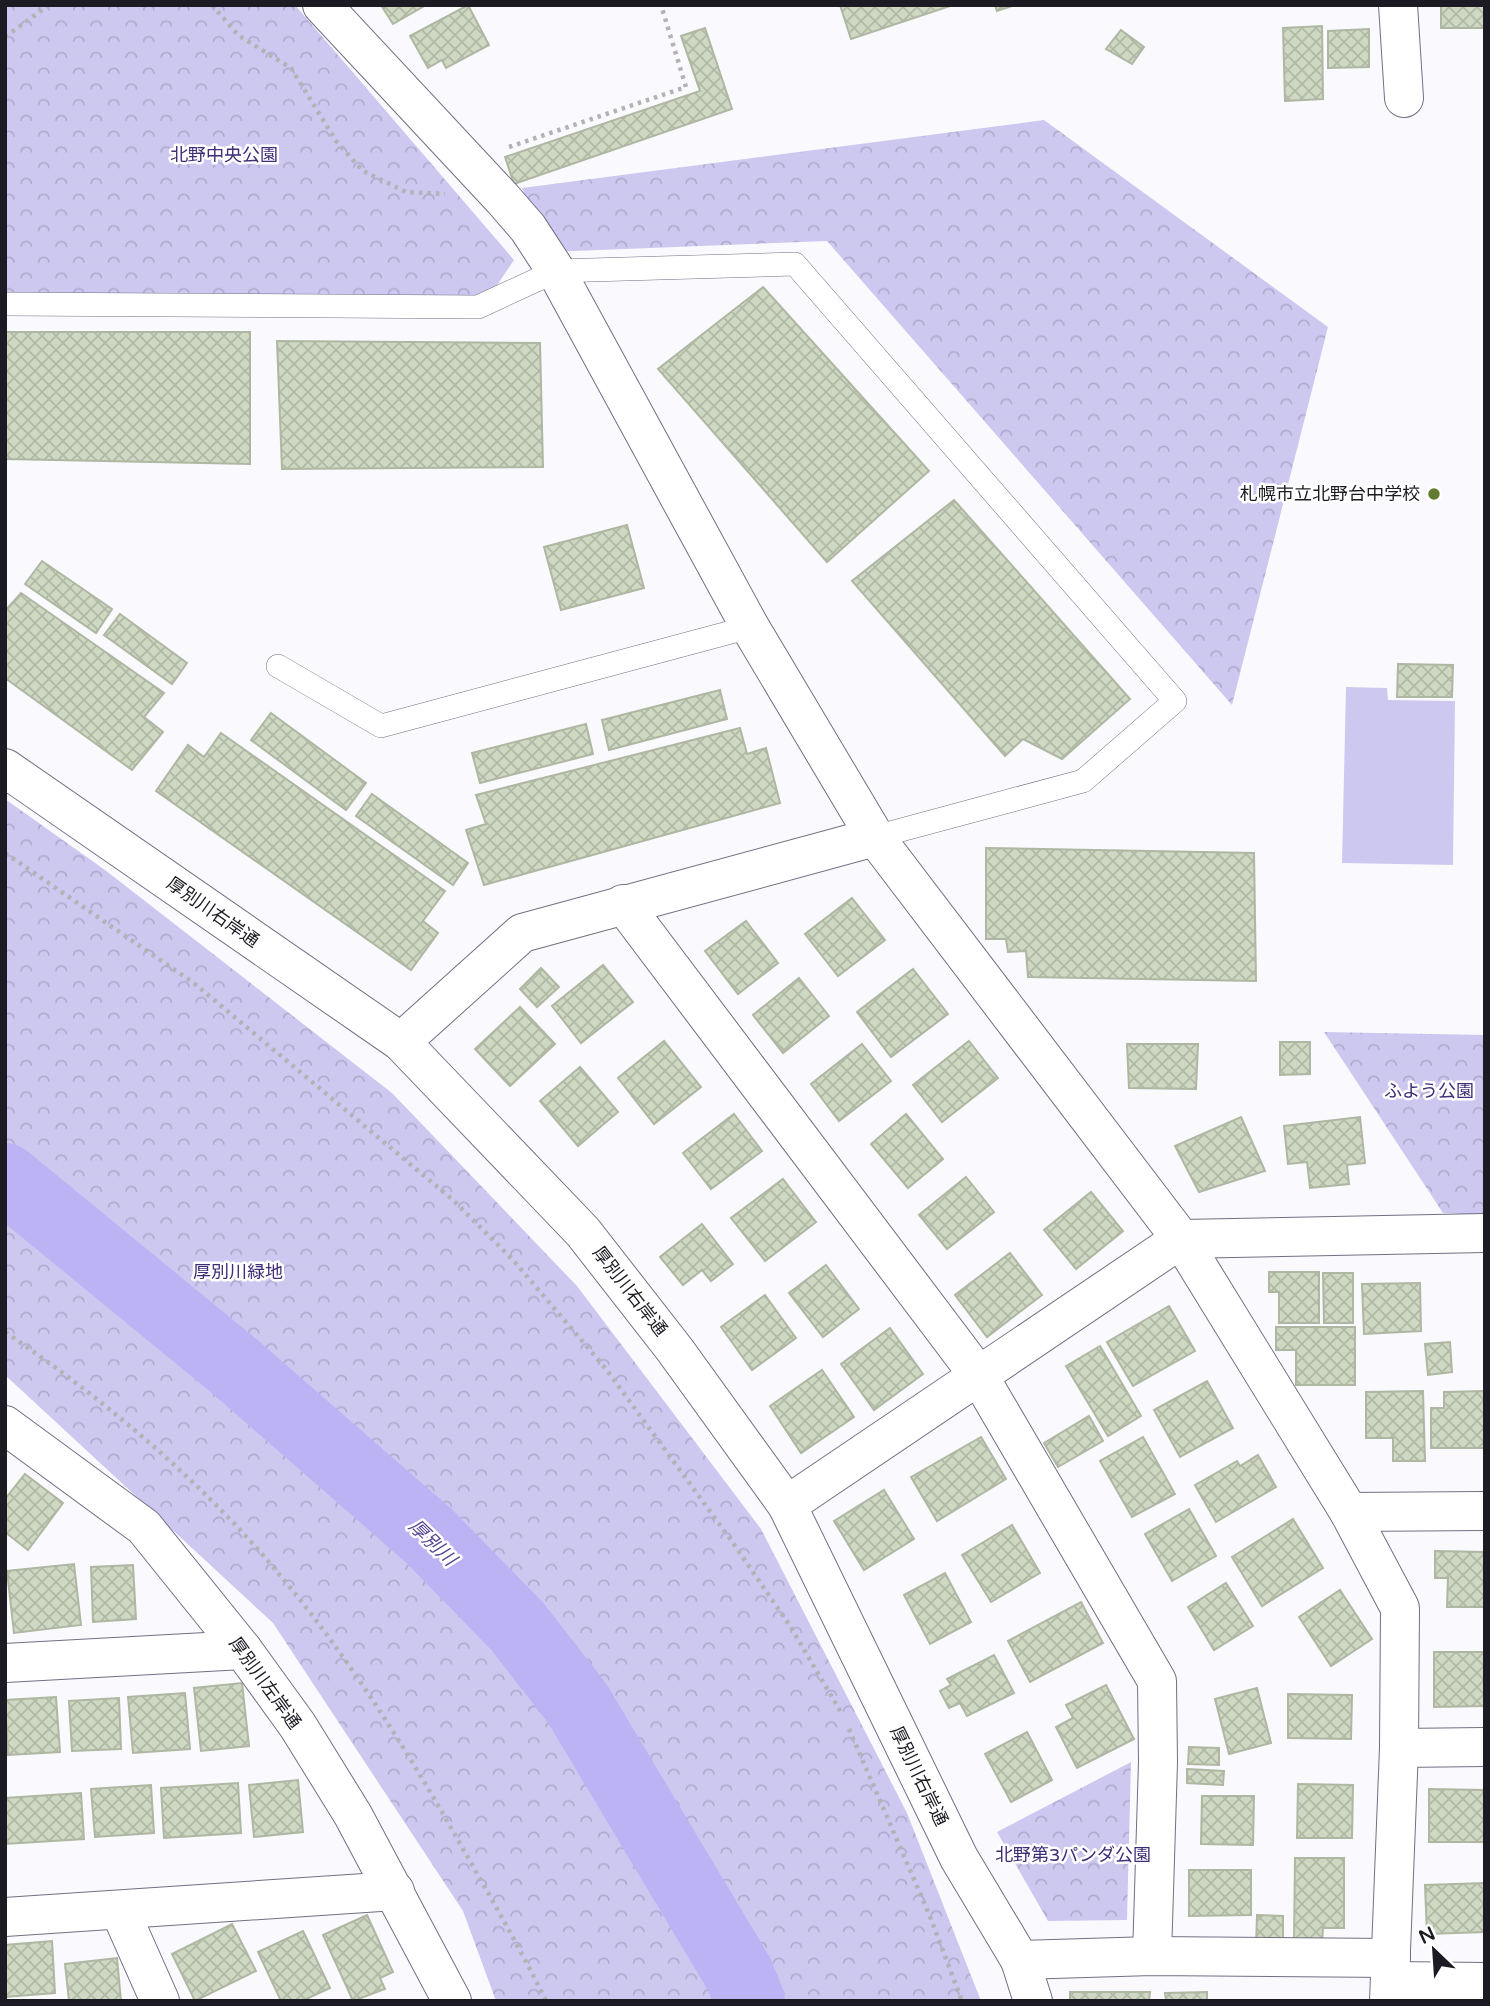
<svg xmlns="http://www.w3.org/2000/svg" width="1490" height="2006" font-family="'Varela Round','Noto Sans JP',sans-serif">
	<defs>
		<pattern id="forest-crowns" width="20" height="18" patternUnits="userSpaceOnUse" patternTransform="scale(1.75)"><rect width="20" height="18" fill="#cdc8f0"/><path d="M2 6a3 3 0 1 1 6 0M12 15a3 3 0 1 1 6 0" fill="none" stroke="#afabce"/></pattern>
		<pattern id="building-cross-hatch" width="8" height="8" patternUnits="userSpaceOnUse" patternTransform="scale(1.75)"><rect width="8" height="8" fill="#cfd8c2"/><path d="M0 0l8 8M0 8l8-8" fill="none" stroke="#b1b9a6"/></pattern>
	</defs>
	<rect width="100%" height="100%" fill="#fafafe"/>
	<g fill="url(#forest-crowns)">
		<path d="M 5,5 L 295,5 L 514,260 L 479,312 L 5,297 Z"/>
		<path d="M 1044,120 L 1328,327 L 1232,705 L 827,241 L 549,252 L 522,188 Z"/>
		<path d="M 5,799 L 105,870 L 392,1093 L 577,1286 L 761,1529 L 907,1813 L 981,2001 L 496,2001 L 463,1911 L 273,1623 L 5,1375 Z"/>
		<path d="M 1324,1032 L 1485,1035 L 1485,1215 L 1443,1213 Z"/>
		<path d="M 1131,1762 L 1127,1920 L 1048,1921 L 997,1832 Z"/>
	</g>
	<path fill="#cdc8f0" d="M 1346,687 L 1387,688 L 1388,700 L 1455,701 L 1453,865 L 1342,863 Z"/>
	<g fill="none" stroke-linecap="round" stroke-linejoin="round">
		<path stroke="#bcb3f4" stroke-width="70" d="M 5,1178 L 234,1366 L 429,1536 L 517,1626 L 577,1703 L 739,1974 L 750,2001"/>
	</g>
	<g fill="url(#building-cross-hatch)" stroke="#aeb7a2" stroke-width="2">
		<path d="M 381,5 L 426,5 L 393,24 Z"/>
		<path d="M 468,5 L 489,45 L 446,68 L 442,60 L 428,68 L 410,36 Z"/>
		<path d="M 840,5 L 953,5 L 851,39 Z"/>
		<path d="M 995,5 L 1015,5 L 997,11 Z"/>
		<rect x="1441" y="5" width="44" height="23"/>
		<path d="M 1322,26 L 1323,99 L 1285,101 L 1283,28 Z"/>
		<path d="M 705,28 L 732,109 L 514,184 L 505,157 L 700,91 L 681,36 Z"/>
		<path d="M 1369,29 L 1369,67 L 1328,68 L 1328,31 Z"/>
		<path d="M 1121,30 L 1144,47 L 1132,64 L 1106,49 Z"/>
		<path d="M 763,287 L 929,471 L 827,562 L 658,369 Z"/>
		<path d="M 5,332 L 250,332 L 250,464 L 5,459 Z"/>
		<path d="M 277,341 L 540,343 L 543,467 L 282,469 Z"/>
		<path d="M 954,500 L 1130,699 L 1062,759 L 1023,739 L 1005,756 L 852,581 Z"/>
		<path d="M 627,525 L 644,588 L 561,610 L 544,547 Z"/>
		<path d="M 42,561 L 112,609 L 96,633 L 25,584 Z"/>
		<path d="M 21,593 L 164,693 L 144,717 L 163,732 L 132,770 L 5,678 L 5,611 Z"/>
		<path d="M 120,614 L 187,663 L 172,684 L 104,635 Z"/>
		<path d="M 1398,664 L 1453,665 L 1452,697 L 1397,697 Z"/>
		<path d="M 720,690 L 727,719 L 609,750 L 602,720 Z"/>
		<path d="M 271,713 L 366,783 L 346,810 L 251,740 Z"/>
		<path d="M 586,724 L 593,754 L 480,783 L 472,753 Z"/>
		<path d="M 740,728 L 747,754 L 766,748 L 780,803 L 484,885 L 466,830 L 486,824 L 476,795 Z"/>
		<path d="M 221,733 L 445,891 L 423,921 L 438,933 L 411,970 L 156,791 L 188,745 L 204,757 Z"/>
		<path d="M 372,794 L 468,863 L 453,885 L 356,816 Z"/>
		<path d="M 986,848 L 1254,853 L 1256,981 L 1028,977 L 1026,951 L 1008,952 L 1006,939 L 986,939 Z"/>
		<path d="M 852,898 L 885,940 L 838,976 L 805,934 Z"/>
		<path d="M 746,921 L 778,963 L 738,994 L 705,951 Z"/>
		<path d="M 603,965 L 633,1002 L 581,1043 L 552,1006 Z"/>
		<path d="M 541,968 L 559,987 L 537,1007 L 520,989 Z"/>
		<path d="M 913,969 L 948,1014 L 891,1057 L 857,1012 Z"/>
		<path d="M 799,978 L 829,1016 L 783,1053 L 753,1015 Z"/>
		<path d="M 520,1007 L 555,1044 L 510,1086 L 475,1049 Z"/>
		<path d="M 664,1041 L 701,1087 L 654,1124 L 618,1078 Z"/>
		<path d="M 969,1041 L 998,1078 L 942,1122 L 913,1085 Z"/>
		<path d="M 1280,1042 L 1310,1042 L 1310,1074 L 1280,1075 Z"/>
		<path d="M 862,1044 L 891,1081 L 839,1121 L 811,1084 Z"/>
		<path d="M 1127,1044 L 1198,1044 L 1196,1089 L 1129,1088 Z"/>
		<path d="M 580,1067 L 618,1112 L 578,1146 L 540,1101 Z"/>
		<path d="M 734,1114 L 762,1151 L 711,1189 L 683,1153 Z"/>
		<path d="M 906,1114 L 943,1159 L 908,1188 L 871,1144 Z"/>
		<path d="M 1241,1117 L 1265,1171 L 1199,1192 L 1175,1146 Z"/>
		<path d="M 1360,1117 L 1365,1163 L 1347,1165 L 1349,1184 L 1310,1188 L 1307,1162 L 1288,1164 L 1284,1126 Z"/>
		<path d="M 966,1177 L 994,1212 L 947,1249 L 919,1215 Z"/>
		<path d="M 783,1179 L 816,1222 L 765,1261 L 731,1218 Z"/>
		<path d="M 1091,1192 L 1123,1231 L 1076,1269 L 1044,1230 Z"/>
		<path d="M 702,1224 L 733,1264 L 711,1281 L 702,1270 L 683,1285 L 660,1257 Z"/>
		<path d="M 1010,1253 L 1042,1295 L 987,1337 L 955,1295 Z"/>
		<path d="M 826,1265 L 859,1309 L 823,1337 L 789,1293 Z"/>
		<path d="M 1269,1272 L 1319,1272 L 1319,1323 L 1279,1323 L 1279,1292 L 1269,1292 Z"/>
		<path d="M 1323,1273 L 1353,1273 L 1353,1323 L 1324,1323 Z"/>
		<path d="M 1420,1283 L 1421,1331 L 1364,1334 L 1362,1284 Z"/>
		<path d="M 765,1295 L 796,1338 L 752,1370 L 721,1327 Z"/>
		<path d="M 1169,1306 L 1195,1351 L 1133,1386 L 1107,1342 Z"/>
		<path d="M 1276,1327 L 1355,1327 L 1355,1385 L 1296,1385 L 1296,1350 L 1276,1350 Z"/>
		<path d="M 890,1328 L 923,1374 L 874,1410 L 841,1364 Z"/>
		<path d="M 1450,1342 L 1452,1372 L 1428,1375 L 1425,1344 Z"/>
		<path d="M 1100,1346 L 1141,1416 L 1108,1436 L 1066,1366 Z"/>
		<path d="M 822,1370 L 854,1417 L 801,1453 L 770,1406 Z"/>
		<path d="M 1207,1381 L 1233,1428 L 1180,1457 L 1154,1410 Z"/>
		<path d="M 1423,1391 L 1425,1461 L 1393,1461 L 1393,1438 L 1366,1438 L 1366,1392 Z"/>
		<path d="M 1485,1391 L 1485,1448 L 1431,1448 L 1431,1408 L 1444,1408 L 1444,1392 Z"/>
		<path d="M 1089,1416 L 1103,1441 L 1058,1467 L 1044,1443 Z"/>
		<path d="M 981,1437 L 1006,1479 L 937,1521 L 911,1477 Z"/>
		<path d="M 1143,1437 L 1175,1494 L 1132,1517 L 1100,1461 Z"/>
		<path d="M 1258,1455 L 1276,1487 L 1216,1522 L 1195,1485 L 1237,1461 L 1240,1466 Z"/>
		<path d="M 25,1474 L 63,1503 L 28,1550 L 5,1532 L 5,1499 Z"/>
		<path d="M 884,1490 L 914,1539 L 864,1570 L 834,1521 Z"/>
		<path d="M 1189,1509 L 1216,1556 L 1172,1581 L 1145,1534 Z"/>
		<path d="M 1293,1519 L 1323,1568 L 1262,1606 L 1232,1557 Z"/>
		<path d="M 1012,1525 L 1040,1573 L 991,1602 L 962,1555 Z"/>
		<path d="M 1435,1551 L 1485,1552 L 1485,1607 L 1447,1607 L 1448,1578 L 1435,1578 Z"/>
		<path d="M 74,1564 L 81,1625 L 14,1633 L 7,1571 Z"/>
		<path d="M 133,1565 L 136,1619 L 93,1622 L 91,1567 Z"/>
		<path d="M 945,1573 L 971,1622 L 930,1644 L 904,1595 Z"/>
		<path d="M 1226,1583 L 1253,1626 L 1214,1650 L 1188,1607 Z"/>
		<path d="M 1340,1590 L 1372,1639 L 1331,1666 L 1299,1617 Z"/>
		<path d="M 1081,1602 L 1103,1643 L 1030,1682 L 1008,1641 Z"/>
		<path d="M 1434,1652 L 1485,1652 L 1485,1706 L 1434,1707 Z"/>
		<path d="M 994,1655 L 1014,1693 L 967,1716 L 960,1703 L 949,1708 L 940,1691 L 951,1685 L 947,1679 Z"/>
		<path d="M 242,1683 L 249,1746 L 201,1751 L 194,1688 Z"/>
		<path d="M 1106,1685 L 1134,1739 L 1077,1768 L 1056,1727 L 1073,1718 L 1066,1705 Z"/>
		<path d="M 1257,1688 L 1271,1743 L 1229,1754 L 1215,1699 Z"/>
		<path d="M 185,1693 L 190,1749 L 133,1753 L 128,1697 Z"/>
		<path d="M 1288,1694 L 1352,1695 L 1351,1739 L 1288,1738 Z"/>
		<path d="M 56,1697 L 60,1752 L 8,1755 L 5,1700 Z"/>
		<path d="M 119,1698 L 121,1749 L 72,1751 L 69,1701 Z"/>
		<path d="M 1027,1732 L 1052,1780 L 1011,1802 L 985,1754 Z"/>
		<path d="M 1189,1747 L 1219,1748 L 1219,1765 L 1188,1764 Z"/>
		<path d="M 1187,1769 L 1224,1771 L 1223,1785 L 1187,1783 Z"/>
		<path d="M 298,1780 L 303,1832 L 254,1837 L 249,1785 Z"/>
		<path d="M 238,1783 L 241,1833 L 164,1838 L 161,1788 Z"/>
		<path d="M 1298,1784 L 1353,1785 L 1352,1838 L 1297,1838 Z"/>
		<path d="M 151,1785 L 154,1833 L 95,1837 L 91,1789 Z"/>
		<path d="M 1429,1789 L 1485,1790 L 1485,1842 L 1429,1842 Z"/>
		<path d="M 81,1793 L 84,1839 L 5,1844 L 5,1798 Z"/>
		<path d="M 1202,1796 L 1254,1796 L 1253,1845 L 1201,1844 Z"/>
		<path d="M 1295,1858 L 1344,1858 L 1344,1928 L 1323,1928 L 1322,1942 L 1294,1942 Z"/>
		<path d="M 1189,1870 L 1251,1870 L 1251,1915 L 1189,1916 Z"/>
		<path d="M 1485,1883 L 1485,1932 L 1427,1934 L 1425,1885 Z"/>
		<path d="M 367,1915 L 393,1972 L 380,1978 L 385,1989 L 353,2001 L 323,1935 Z"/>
		<path d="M 1257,1915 L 1283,1916 L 1283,1948 L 1256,1947 Z"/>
		<path d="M 232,1924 L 256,1971 L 195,2001 L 172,1954 Z"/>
		<path d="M 303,1931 L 330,1988 L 302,2001 L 281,2001 L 258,1952 Z"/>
		<path d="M 52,1941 L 55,1993 L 5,1997 L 5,1945 Z"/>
		<path d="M 117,1958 L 121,2001 L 69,2001 L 65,1964 Z"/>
		<path d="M 1070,1992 L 1150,1992 L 1149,2001 L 1070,2001 Z"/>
		<path d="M 1207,1992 L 1207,2001 L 1166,2001 L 1165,1993 Z"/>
	</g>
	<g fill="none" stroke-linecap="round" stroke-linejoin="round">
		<defs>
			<g id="service">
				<path d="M 5,304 L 478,307 L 556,271 L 795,264 L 1175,701 L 1083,781 L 875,837"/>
				<path d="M 278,666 L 381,726 L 750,627"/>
			</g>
			<g id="minor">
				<path d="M 322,5 L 502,198 L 528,228 L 556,271 L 750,627 L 875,837 L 1181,1239 L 1349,1512 L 1400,1608 L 1399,1748 L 1389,2001"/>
				<path d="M 1398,5 L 1404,98"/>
				<path d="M 623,904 L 979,1376 L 1157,1681 L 1158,1762 L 1152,1956"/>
				<path d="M 401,1042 L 522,933 L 875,837"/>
				<path d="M 787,1505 L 1181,1239 L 1485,1233"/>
				<path d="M 1349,1512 L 1485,1511"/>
				<path d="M 5,1663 L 243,1650"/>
				<path d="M 1399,1748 L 1485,1747"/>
				<path d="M 120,1911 L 160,2001"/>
				<path d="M 5,1917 L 395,1891"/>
				<path d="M 1020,1960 L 1152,1956 L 1391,1958"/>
				<path d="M 1390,1981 L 1485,1982"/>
			</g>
			<g id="tertiary">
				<path d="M 5,768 L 401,1042 L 583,1232 L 675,1350 L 787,1505 L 959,1858 L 1020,1960 L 1033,2001"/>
				<path d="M 5,1425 L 144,1527 L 243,1650 L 298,1726 L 353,1815 L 452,2001"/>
			</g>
		</defs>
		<use href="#service" stroke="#716f83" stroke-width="24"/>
		<use href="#minor" stroke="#716f83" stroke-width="40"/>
		<use href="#tertiary" stroke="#716f83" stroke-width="40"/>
		<g stroke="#b2b2b7" stroke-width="4.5" stroke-dasharray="3.5 5" stroke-linecap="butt">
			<path d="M 212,5 L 238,35 L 291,68 L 336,141 L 363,171 L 406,192 L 445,194"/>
			<path d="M 5,37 L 49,5"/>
			<path d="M 509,147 L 686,87 L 661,5"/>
			<path d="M 5,853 L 195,984 L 453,1200 L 513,1260 L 606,1369 L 731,1540 L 790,1626 L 842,1714"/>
			<path d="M 5,1332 C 82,1384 157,1445 222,1511 C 319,1610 394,1727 462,1847 C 491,1898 520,1948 546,2001"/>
			<path d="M 849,1729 L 929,1914 L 962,2001"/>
		</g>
		<use href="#service" stroke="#fff" stroke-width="23"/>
		<use href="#minor" stroke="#fff" stroke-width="38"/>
		<use href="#tertiary" stroke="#fff" stroke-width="38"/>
	</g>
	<circle fill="#627c2f" stroke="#fff" stroke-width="2.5" cx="1434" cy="494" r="7"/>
	<g text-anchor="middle" stroke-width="5" stroke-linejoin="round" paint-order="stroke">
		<g font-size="18" fill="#3f2d77" stroke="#fff">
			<text x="224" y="161">北野中央公園</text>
			<text x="1429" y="1097">ふよう公園</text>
			<text x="238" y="1278">厚別川緑地</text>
			<text x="1073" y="1861">北野第3パンダ公園</text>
		</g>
		<g font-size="18" fill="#1c1b23" stroke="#fff" text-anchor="end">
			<text x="1420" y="500">札幌市立北野台中学校</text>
		</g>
		<g font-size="18" fill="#1c1b23" stroke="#fff">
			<text transform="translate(213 912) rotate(35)" y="6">厚別川右岸通</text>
			<text transform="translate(630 1291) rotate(52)" y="6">厚別川右岸通</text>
			<text transform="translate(265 1683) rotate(54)" y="6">厚別川左岸通</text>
			<text transform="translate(919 1776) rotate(64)" y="6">厚別川右岸通</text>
		</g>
		<g font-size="19" font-style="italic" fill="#564693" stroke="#fff">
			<text transform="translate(433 1542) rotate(44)" y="7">厚別川</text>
		</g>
	</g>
	<rect width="1490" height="2006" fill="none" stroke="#1c1b23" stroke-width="14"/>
	<g transform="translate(1434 1950) rotate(335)" stroke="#ffffff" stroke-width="5" paint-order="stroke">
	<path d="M0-5L12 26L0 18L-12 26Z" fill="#1c1b23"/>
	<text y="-10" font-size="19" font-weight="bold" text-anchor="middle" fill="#1c1b23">N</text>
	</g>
</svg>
